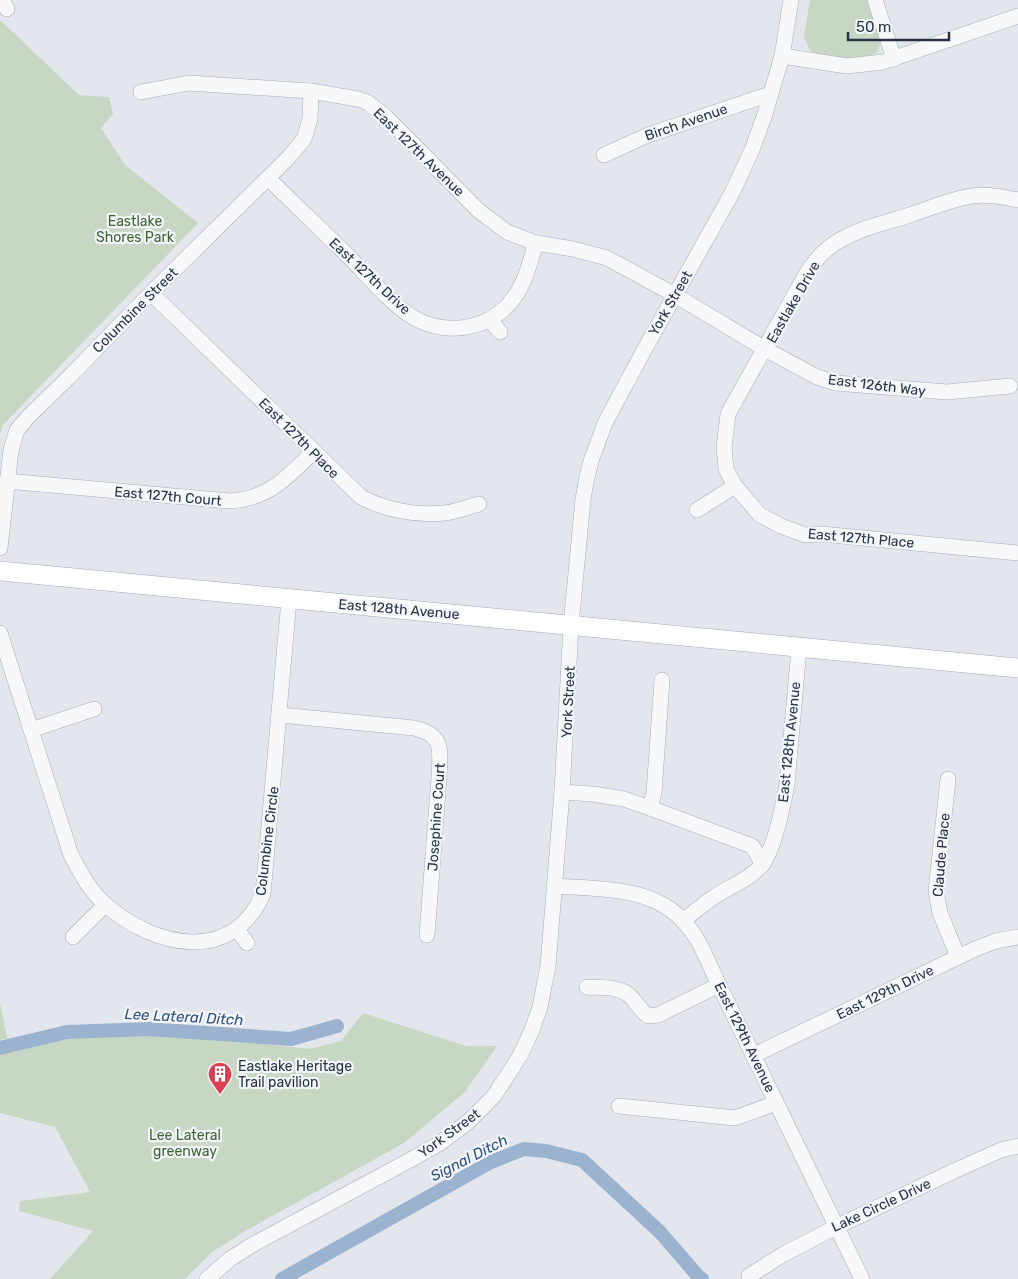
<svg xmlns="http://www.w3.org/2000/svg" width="1018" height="1279" font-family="Rubik,sans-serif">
	<rect width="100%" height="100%" fill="#e3e6ec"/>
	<g fill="#c8d7c4">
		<path d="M 810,0 L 868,0 L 881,41 L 877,53 C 857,62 832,57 811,52 L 804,37 Z"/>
		<path d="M 0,20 L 79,95 L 109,97 L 113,114 L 101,128 L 125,165 L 198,223 L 3,425 L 0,433 Z"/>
		<path d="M 0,1003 L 7,1038 L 0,1040 Z"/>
		<path d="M 363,1013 L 466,1046 L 497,1046 L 465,1092 L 404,1143 L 245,1231 L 211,1253 L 185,1279 L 50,1279 L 93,1231 L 19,1211 L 20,1201 L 90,1192 L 55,1127 L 0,1113 L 0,1052 L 61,1039 L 156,1032 L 309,1049 L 341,1041 Z"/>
	</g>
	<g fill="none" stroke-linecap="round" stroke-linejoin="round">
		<g stroke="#9cb3cf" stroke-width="14">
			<path d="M 0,1048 L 67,1032 L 149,1029 L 291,1039 L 337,1026"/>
			<path d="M 282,1279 L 491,1162 L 524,1149 L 546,1151 L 582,1160 L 660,1232 L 698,1276 L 702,1279"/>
		</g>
		<defs>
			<g id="minor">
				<path d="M 2,0 L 7,9"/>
				<path d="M 875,0 L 894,59"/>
				<path d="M 782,56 L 847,66 L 883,62 L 1018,16"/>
				<path d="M 141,92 L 189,83 L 311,91 L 358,99 L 367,102 L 386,117 L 479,211 L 507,232 L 536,243 L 573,249 L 607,258 L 675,295 L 765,349 L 817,377 L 836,383 L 947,392 L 1010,386"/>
				<path d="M 604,155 L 648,135 L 770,94"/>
				<path d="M 268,178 C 295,205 323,231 350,258 C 369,277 389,302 411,316 C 449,340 501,328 521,286 C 528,273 531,257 536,243"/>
				<path d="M 151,293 L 361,497 C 385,510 417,516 445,513 C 456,512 468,507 479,504"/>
				<path d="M 490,320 L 500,332"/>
				<path d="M 6,481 L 229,501 C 268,499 287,478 313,452"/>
				<path d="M 735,486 L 726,469 L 724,447 L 728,414 L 805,276 C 814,261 826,247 842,239 C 863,227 888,222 910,215 C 931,208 951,199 972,196 C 988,194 1003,197 1018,200"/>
				<path d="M 697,510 L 735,486 L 760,515 L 781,526 L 805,535 L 822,534 L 1018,553"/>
				<path d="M 0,548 L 11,450 L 17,430 L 28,417 L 70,376 L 151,293 L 289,157 L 304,139 L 310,119 L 311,91"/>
				<path d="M 0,633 L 71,855 C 81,874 90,891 106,905 C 154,947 232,965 263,894 L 289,599"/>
				<path d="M 280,715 L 414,728 C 445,735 440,751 439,778 L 427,935"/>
				<path d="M 31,730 L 94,709"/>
				<path d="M 948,779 L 936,891 L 940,913 L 958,957"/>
				<path d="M 562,792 L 593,794 L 624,799 L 650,808 L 752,846 L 763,864"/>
				<path d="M 650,808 L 654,793 L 662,680"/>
				<path d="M 554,886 C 599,889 655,886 686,924 C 701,941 709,965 719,985 L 862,1279"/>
				<path d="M 683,921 C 693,913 703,904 714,897 C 730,886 749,880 762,865 C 775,848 783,806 787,784 L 799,648"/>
				<path d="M 237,929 L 247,943"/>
				<path d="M 73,937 L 105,905"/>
				<path d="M 587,987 C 600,988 620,986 630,996 C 637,1003 639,1009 648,1016 L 658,1015 L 719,985"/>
				<path d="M 754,1055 L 975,949 L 996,941 L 1018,937"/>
				<path d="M 619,1106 L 735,1118 L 776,1103"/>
				<path d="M 749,1276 L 782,1255 L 836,1227 L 954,1171 L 1001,1150 L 1018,1146"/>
				<path d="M 207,1279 L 230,1259 L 252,1245 L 412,1159 L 440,1143 L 468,1122 L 494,1096 L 520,1056 L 532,1030 L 540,1007 L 548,966 L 562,792 L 571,626 L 583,499 L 587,477 L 592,458 L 605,423 L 642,354 L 732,193 L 752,150 L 765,114 L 782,56 L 791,0"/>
			</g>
			<path id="major" d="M 0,571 L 1018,668"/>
		</defs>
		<use href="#minor" stroke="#a7adb7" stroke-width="16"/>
		<use href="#major" stroke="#a1aab9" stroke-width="20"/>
		<use href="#minor" stroke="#f7f8fa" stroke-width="15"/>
		<use href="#major" stroke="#fff" stroke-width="19"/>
	</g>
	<defs>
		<symbol id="building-pin" viewBox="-11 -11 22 30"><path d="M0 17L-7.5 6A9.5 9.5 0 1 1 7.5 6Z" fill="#da3f51" stroke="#f3f6f9"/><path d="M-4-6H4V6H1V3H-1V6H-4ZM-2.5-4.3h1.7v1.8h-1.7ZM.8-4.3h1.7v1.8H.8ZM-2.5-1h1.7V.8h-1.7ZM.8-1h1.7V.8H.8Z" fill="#fff"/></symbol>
	</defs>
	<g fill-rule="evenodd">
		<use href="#building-pin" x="206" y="1060" width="28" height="38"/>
	</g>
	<g text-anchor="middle" stroke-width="4.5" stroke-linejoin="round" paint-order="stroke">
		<g font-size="14" fill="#293346" stroke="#f3f6f9">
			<text transform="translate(686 122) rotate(-19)" y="5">Birch Avenue</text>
			<text transform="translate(419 152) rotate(44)" y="5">East 127th Avenue</text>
			<text transform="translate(370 276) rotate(43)" y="5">East 127th Drive</text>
			<text transform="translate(793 302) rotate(-60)" y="5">Eastlake Drive</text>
			<text transform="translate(670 303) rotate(-60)" y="5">York Street</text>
			<text transform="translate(135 310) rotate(-45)" y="5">Columbine Street</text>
			<text transform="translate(877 385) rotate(7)" y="5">East 126th Way</text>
			<text transform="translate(299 438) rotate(45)" y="5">East 127th Place</text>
			<text transform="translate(168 496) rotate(5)" y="5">East 127th Court</text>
			<text transform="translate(861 538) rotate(5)" y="5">East 127th Place</text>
			<text transform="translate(399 609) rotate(5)" y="5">East 128th Avenue</text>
			<text transform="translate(568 702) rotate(-87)" y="5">York Street</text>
			<text transform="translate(789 742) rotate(-84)" y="5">East 128th Avenue</text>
			<text transform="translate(436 817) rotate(-86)" y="5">Josephine Court</text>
			<text transform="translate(267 841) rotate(-83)" y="5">Columbine Circle</text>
			<text transform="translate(941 855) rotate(-85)" y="5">Claude Place</text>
			<text transform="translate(885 992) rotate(-26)" y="5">East 129th Drive</text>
			<text transform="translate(745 1037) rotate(64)" y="5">East 129th Avenue</text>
			<text transform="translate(449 1133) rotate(-36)" y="5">York Street</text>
			<text transform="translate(881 1205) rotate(-25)" y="5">Lake Circle Drive</text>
		</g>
		<g font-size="14" fill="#3c6435" stroke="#f3f6f9">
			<text x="135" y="226">Eastlake<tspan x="135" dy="16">Shores Park</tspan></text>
			<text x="185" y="1140">Lee Lateral<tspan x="185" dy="16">greenway</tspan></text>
		</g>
		<g font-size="14" fill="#293346" stroke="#f3f6f9" text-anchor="start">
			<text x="238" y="1071">Eastlake Heritage<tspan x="238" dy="16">Trail pavilion</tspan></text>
		</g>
		<g font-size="15" font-style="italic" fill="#2f507e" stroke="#f3f6f9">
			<text transform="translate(184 1017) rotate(3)" y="5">Lee Lateral Ditch</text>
			<text transform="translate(469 1158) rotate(-27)" y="5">Signal Ditch</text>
		</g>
	</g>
	<path d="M848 32v8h101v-8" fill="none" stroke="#293346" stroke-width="2.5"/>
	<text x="856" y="32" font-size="15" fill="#293346" stroke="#f3f6f9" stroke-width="4" paint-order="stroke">50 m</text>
</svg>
